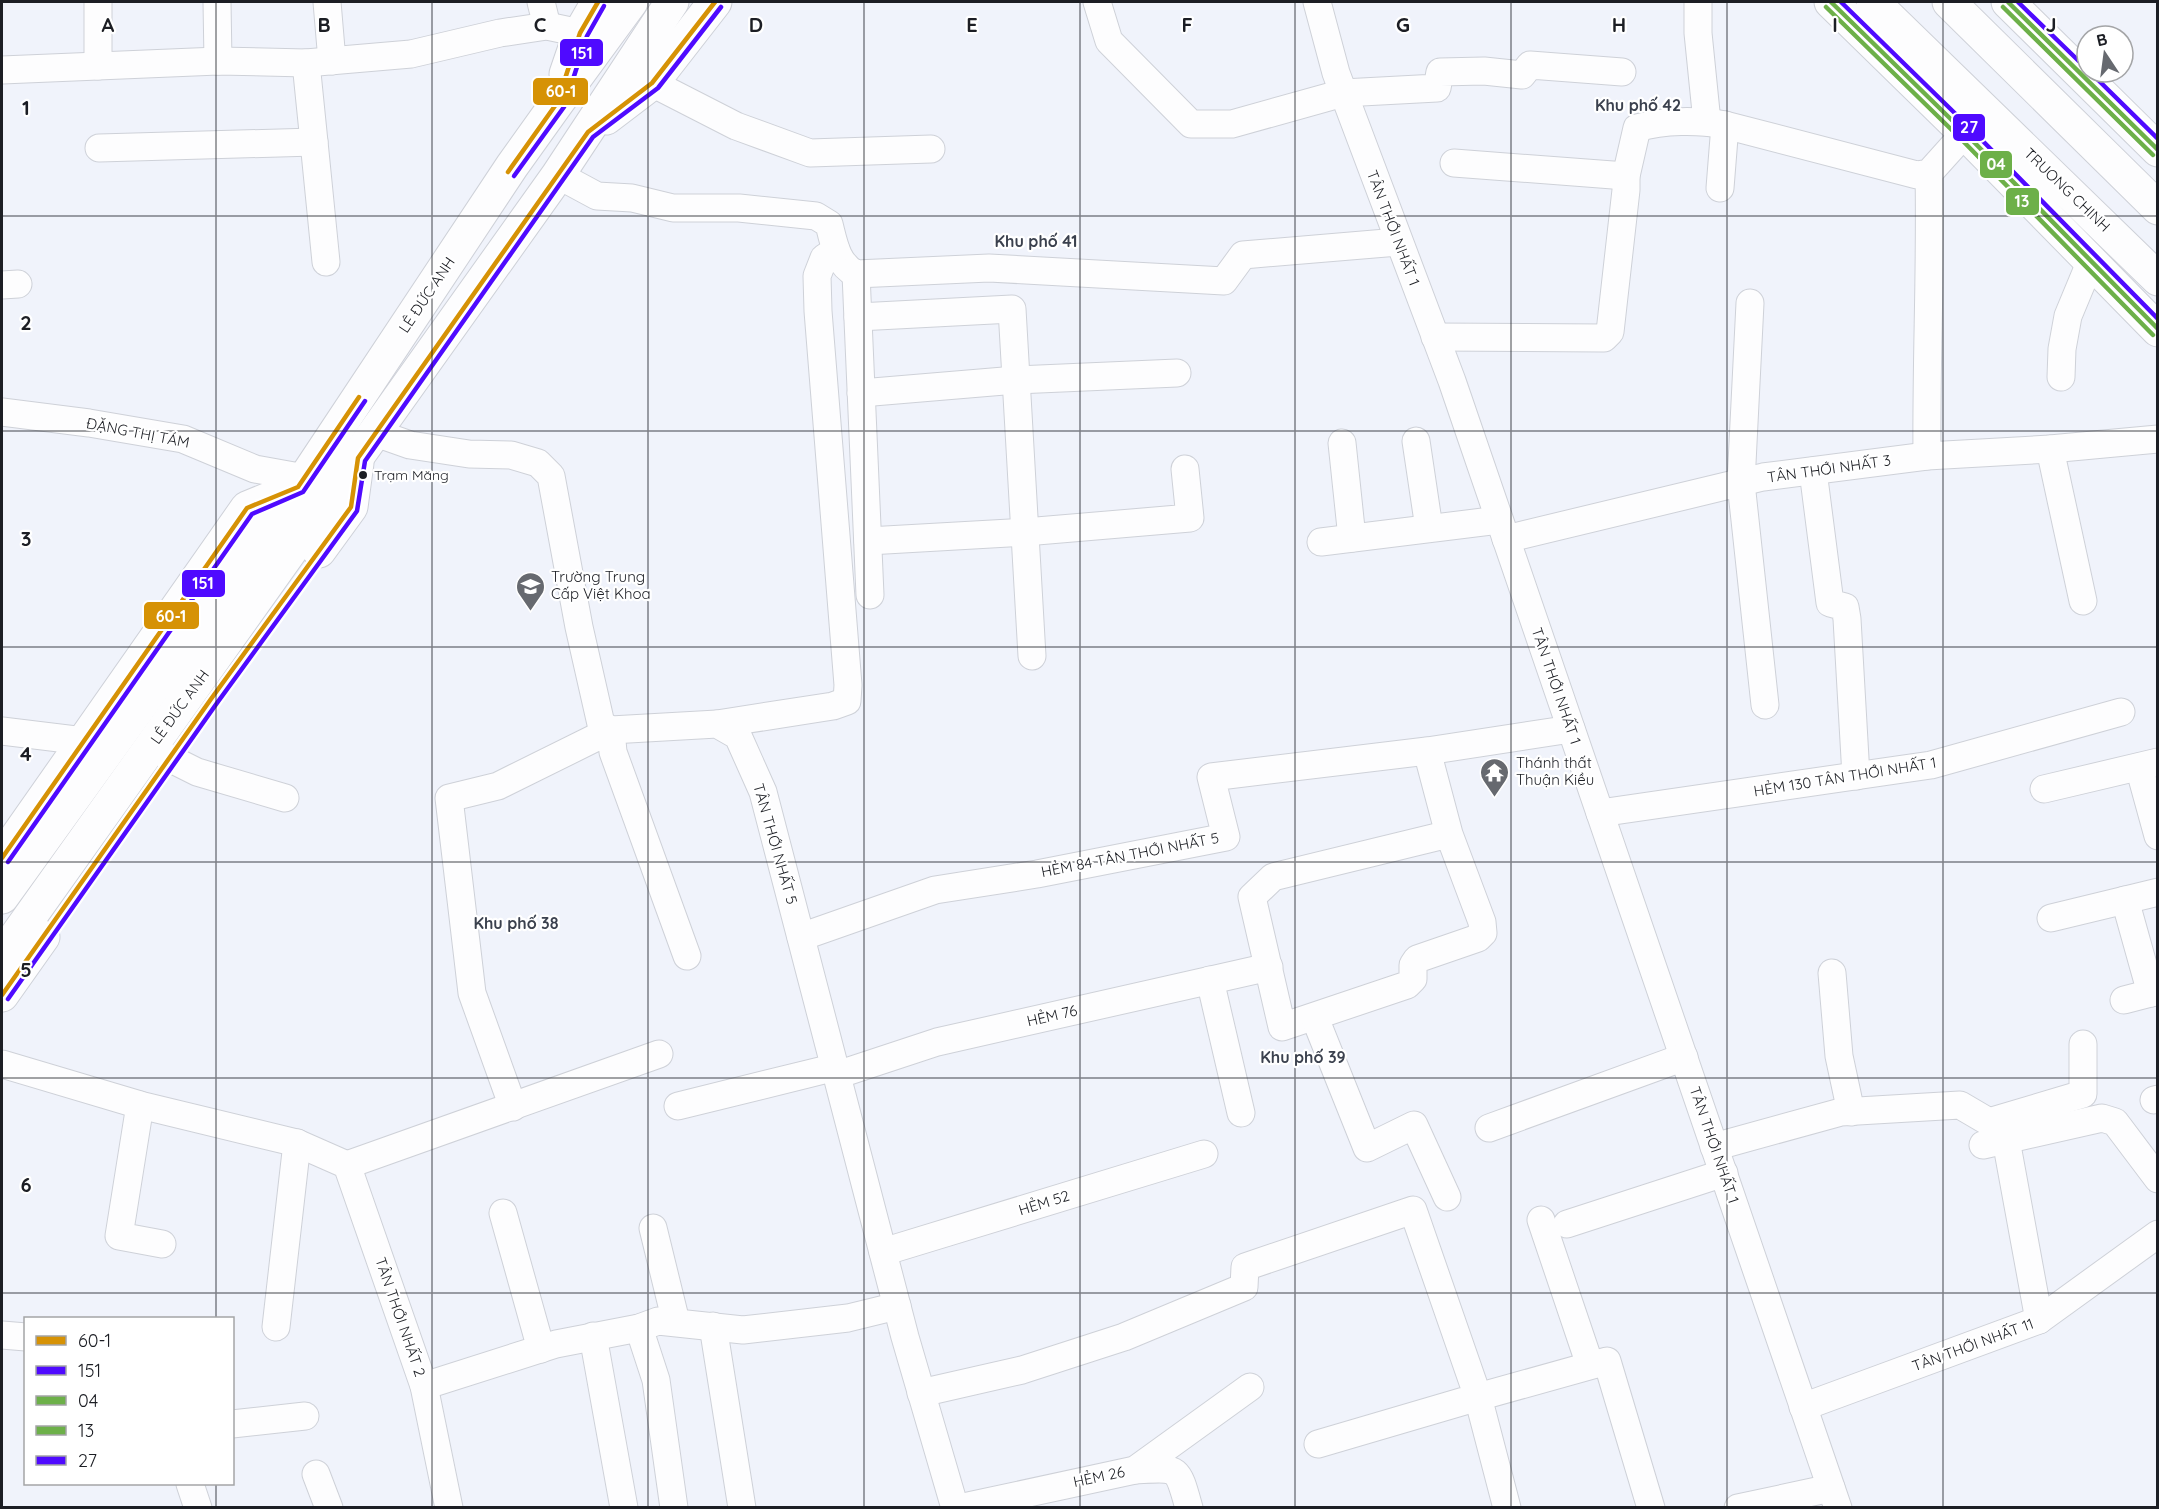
<svg xmlns="http://www.w3.org/2000/svg" width="2159" height="1509" font-family="Quicksand,sans-serif">
	<rect width="100%" height="100%" fill="#f0f3fb"/>
	<g fill="none" stroke-linecap="round" stroke-linejoin="round">
		<defs>
			<g id="minor">
				<path d="M 98,2 L 98,66"/>
				<path d="M 217,2 L 218,61"/>
				<path d="M 327,2 L 332,61"/>
				<path d="M 541,2 L 547,26"/>
				<path d="M 1097,2 L 1109,41 L 1191,124 L 1232,124 L 1343,93 L 1437,88 L 1440,72 L 1484,71 L 1522,75 L 1530,65 L 1622,72"/>
				<path d="M 1317,2 L 1336,73 L 1452,381 L 1838,1508"/>
				<path d="M 1698,2 L 1698,33 L 1707,122"/>
				<path d="M 2,70 L 218,61 L 306,63 L 411,54 L 500,33 L 547,26 L 580,33"/>
				<path d="M 652,83 L 736,126 L 810,153 L 931,149"/>
				<path d="M 314,142 L 326,262"/>
				<path d="M 99,148 L 314,142 L 306,63"/>
				<path d="M 1454,163 L 1626,176"/>
				<path d="M 558,175 L 597,196 L 632,198 L 673,208 L 739,208 L 816,216 L 829,224 C 834,244 837,264 856,274 L 989,268 L 1224,281 L 1243,255 L 1398,242"/>
				<path d="M 1720,188 L 1725,125"/>
				<path d="M 856,274 L 870,595"/>
				<path d="M 2,285 L 18,284"/>
				<path d="M 1750,303 L 1741,483 L 1765,705"/>
				<path d="M 858,317 L 1012,309 L 1032,656"/>
				<path d="M 1435,337 L 1604,338 L 1610,332 L 1626,190 L 1626,176 L 1637,128 C 1664,120 1698,120 1725,125 L 1917,175 L 1929,173 L 1965,133"/>
				<path d="M 2061,377 L 2062,349 L 2068,316 L 2090,263"/>
				<path d="M 861,393 L 1016,380 L 1177,373"/>
				<path d="M 2,412 L 89,423 L 183,439 L 255,469 L 305,478"/>
				<path d="M 376,433 L 410,445 L 469,454 L 511,455 L 538,463 L 551,476 L 579,627 L 601,724 L 611,730 L 717,724 L 738,736 L 763,792 L 905,1337 L 955,1508"/>
				<path d="M 1416,441 L 1429,528"/>
				<path d="M 1342,443 L 1352,538"/>
				<path d="M 2050,449 L 2083,601"/>
				<path d="M 1927,456 C 1926,361 1931,267 1929,173"/>
				<path d="M 1813,471 L 1830,603 L 1845,607 L 1847,619 L 1856,776"/>
				<path d="M 1506,539 L 1763,477 L 1927,456 L 2050,449 L 2158,439"/>
				<path d="M 868,541 L 1025,532 L 1190,518 L 1185,469"/>
				<path d="M 1321,542 L 1499,520"/>
				<path d="M 717,724 L 833,706 L 847,701 L 848,685 L 818,311 L 817,276 L 824,258 L 836,250"/>
				<path d="M 2,731 L 84,741"/>
				<path d="M 1427,751 L 1449,834 L 1482,922 L 1483,933 L 1478,938 L 1417,959 L 1413,965 L 1413,979 L 1407,985 L 1282,1027 L 1252,897 L 1273,877 L 1449,834"/>
				<path d="M 169,758 L 197,772 L 285,798"/>
				<path d="M 2139,767 L 2158,836"/>
				<path d="M 2044,789 L 2158,762"/>
				<path d="M 1600,813 L 1931,765 L 2121,712"/>
				<path d="M 2125,900 L 2151,993 L 2158,991"/>
				<path d="M 2051,918 L 2158,892"/>
				<path d="M 801,937 L 935,890 L 1037,874 L 1226,837 L 1211,777 L 1427,751 L 1571,729"/>
				<path d="M 1832,973 L 1839,1056 L 1851,1112"/>
				<path d="M 1210,980 L 1241,1113"/>
				<path d="M 2124,1000 L 2151,993"/>
				<path d="M 1315,1018 L 1367,1148 L 1414,1125 L 1447,1197"/>
				<path d="M 2,1064 L 140,1105 L 297,1143 L 347,1165 L 424,1386 L 556,1344 L 639,1328 L 658,1321 L 743,1330 L 848,1318 L 897,1306"/>
				<path d="M 837,1075 L 937,1042 L 1269,967"/>
				<path d="M 2154,1100 L 2158,1099"/>
				<path d="M 140,1105 L 119,1236 L 162,1244"/>
				<path d="M 678,1106 L 836,1067"/>
				<path d="M 513,1107 L 472,993 L 449,798 L 498,786 L 611,730 L 613,752 L 687,956"/>
				<path d="M 1489,1128 L 1684,1057"/>
				<path d="M 2006,1140 L 2039,1320"/>
				<path d="M 1983,1145 L 2102,1118 L 2115,1122 L 2158,1179"/>
				<path d="M 1714,1147 L 1841,1112 L 1960,1105 L 1989,1122 L 2083,1094 L 2083,1044"/>
				<path d="M 347,1165 L 659,1054"/>
				<path d="M 503,1213 L 541,1349"/>
				<path d="M 1541,1220 L 1590,1365"/>
				<path d="M 1567,1224 L 1724,1173"/>
				<path d="M 653,1228 L 676,1322"/>
				<path d="M 883,1252 L 1204,1154"/>
				<path d="M 713,1326 L 742,1508"/>
				<path d="M 276,1327 L 297,1143"/>
				<path d="M 639,1328 L 656,1380 L 674,1508"/>
				<path d="M 2,1335 L 26,1337"/>
				<path d="M 593,1336 L 624,1508"/>
				<path d="M 424,1386 L 449,1508"/>
				<path d="M 921,1393 L 1022,1370 L 1124,1337 L 1244,1287 L 1245,1267 L 1413,1210 L 1478,1397 L 1318,1444"/>
				<path d="M 1803,1407 L 2039,1320 L 2158,1234"/>
				<path d="M 232,1424 L 305,1416"/>
				<path d="M 1135,1470 C 1179,1468 1177,1465 1189,1508"/>
				<path d="M 316,1474 L 329,1508"/>
				<path d="M 190,1484 L 198,1508"/>
				<path d="M 959,1508 L 1135,1470 L 1250,1387"/>
				<path d="M 1507,1508 L 1478,1397 L 1607,1361 L 1651,1508"/>
				<path d="M 1738,1508 L 1831,1488"/>
			</g>
			<g id="major">
				<path d="M 1831,2 L 1965,133 L 2158,330"/>
				<path d="M 1873,2 L 2158,279"/>
				<path d="M 1949,2 L 2158,208"/>
				<path d="M 2008,2 L 2158,150"/>
			</g>
			<g id="highway">
				<path d="M 566,74 L 580,33 L 598,2"/>
				<path d="M 606,118 L 652,83 L 715,2"/>
				<path d="M 319,551 L 351,507 L 357,463"/>
				<path d="M 2,858 L 247,508 L 298,487"/>
				<path d="M 2,897 L 305,478 L 512,166 L 557,103 L 631,2"/>
				<path d="M 2,956 L 558,175 L 672,2"/>
				<path d="M 2,995 L 43,937"/>
			</g>
		</defs>
		<use href="#minor" stroke="#ced1d8" stroke-width="29"/>
		<use href="#major" stroke="#ced1d8" stroke-width="35"/>
		<use href="#highway" stroke="#ced1d8" stroke-width="35"/>
		<use href="#minor" stroke="#fdfdfe" stroke-width="27"/>
		<use href="#major" stroke="#fdfdfe" stroke-width="33"/>
		<use href="#highway" stroke="#fdfdfe" stroke-width="33"/>
		<defs>
			<g id="bus-1">
				<path d="M 508,172 L 557,103 L 580,33 L 598,2"/>
				<path d="M 2,858 L 247,508 L 298,487 L 359,397"/>
				<path d="M 2,995 L 211,699 L 351,507 L 358,458 L 588,132 L 652,83 L 715,2"/>
			</g>
			<g id="bus-2">
				<path d="M 514,176 L 564,107 L 587,36 L 604,6"/>
				<path d="M 8,862 L 252,514 L 303,492 L 365,401"/>
				<path d="M 8,999 L 217,703 L 357,511 L 365,461 L 593,137 L 658,88 L 721,7"/>
			</g>
			<g id="bus-3">
				<path d="M 1831,2 L 1965,133 L 2158,329"/>
				<path d="M 2008,2 L 2158,150"/>
			</g>
			<g id="bus-4">
				<path d="M 1826,7 L 1960,138 L 2153,335"/>
				<path d="M 2003,7 L 2153,155"/>
			</g>
			<g id="bus-5">
				<path d="M 1841,2 L 1970,128 L 2158,319"/>
				<path d="M 2018,2 L 2087,69"/>
				<path d="M 2090,72 L 2158,139"/>
			</g>
		</defs>
		<use href="#bus-1" stroke="#fff" stroke-width="9"/>
		<use href="#bus-2" stroke="#fff" stroke-width="9"/>
		<use href="#bus-3" stroke="#fff" stroke-width="9"/>
		<use href="#bus-4" stroke="#fff" stroke-width="9"/>
		<use href="#bus-5" stroke="#fff" stroke-width="9"/>
		<use href="#bus-1" stroke="#d69205" stroke-width="4.5"/>
		<use href="#bus-2" stroke="#4f0aff" stroke-width="4.5"/>
		<use href="#bus-3" stroke="#6db049" stroke-width="4.5"/>
		<use href="#bus-4" stroke="#6db049" stroke-width="4.5"/>
		<use href="#bus-5" stroke="#4f0aff" stroke-width="4.5"/>
	</g>
	<path fill="none" stroke="#1c1e24" stroke-width="1.5" stroke-opacity="0.55" d="M 216,2 L 216,1318M 432,2 L 432,1508M 648,2 L 648,1508M 864,2 L 864,1508M 1080,2 L 1080,1508M 1295,2 L 1295,1508M 1511,2 L 1511,1508M 1727,2 L 1727,1508M 1943,2 L 1943,1508M 2,216 L 2158,216M 2,431 L 2158,431M 2,647 L 2158,647M 2,862 L 2158,862M 2,1078 L 2158,1078M 2,1293 L 2158,1293M 216,1484 L 216,1508"/>
	<defs>
		<symbol id="school-pin" viewBox="-11 -11 22 30"><path d="M0 17L-7.5 6A9.5 9.5 0 1 1 7.5 6Z" fill="#66696f" stroke="#fff"/><path d="M0-5L7-2L0 1L-7-2ZM-4 1L0 2.5L4 1V4Q0 6-4 4Z" fill="#fff"/></symbol>
		<symbol id="temple-pin" viewBox="-11 -11 22 30"><path d="M0 17L-7.5 6A9.5 9.5 0 1 1 7.5 6Z" fill="#66696f" stroke="#fff"/><path d="M0-6L5-2H3V0L6.5 2.5H4V6H1.5V3h-3V6H-4V2.5H-6.5L-3 0V-2H-5Z" fill="#fff"/></symbol>
	</defs>
	<g fill-rule="evenodd">
		<use href="#school-pin" x="514" y="570" width="33" height="45"/>
		<use href="#temple-pin" x="1478" y="756" width="33" height="45"/>
	</g>
	<circle fill="#1c1e24" stroke="#fff" stroke-width="2" cx="363" cy="475" r="5"/>
	<g text-anchor="middle" stroke-width="4.5" stroke-linejoin="round" paint-order="stroke">
		<g font-size="14" fill="#1c1e24" stroke="#fff" text-anchor="start">
			<text x="374" y="480">Trạm Măng</text>
		</g>
		<g font-size="15" fill="#1c1e24" stroke="#fff">
			<text transform="translate(2067 190) rotate(44)" y="5">TRUONG CHINH</text>
			<text transform="translate(1393 228) rotate(69)" y="5">TÂN THỚI NHẤT 1</text>
			<text transform="translate(427 295) rotate(-56)" y="5">LÊ ĐỨC ANH</text>
			<text transform="translate(138 433) rotate(11)" y="5">ĐẶNG THỊ TÁM</text>
			<text transform="translate(1829 469) rotate(-8)" y="5">TÂN THỚI NHẤT 3</text>
			<text transform="translate(1556 686) rotate(71)" y="5">TÂN THỚI NHẤT 1</text>
			<text transform="translate(180 707) rotate(-54)" y="5">LÊ ĐỨC ANH</text>
			<text transform="translate(1845 777) rotate(-9)" y="5">HẺM 130 TÂN THỚI NHẤT 1</text>
			<text transform="translate(775 844) rotate(74)" y="5">TÂN THỚI NHẤT 5</text>
			<text transform="translate(1130 855) rotate(-11)" y="5">HẺM 84 TÂN THỚI NHẤT 5</text>
			<text transform="translate(1052 1016) rotate(-13)" y="5">HẺM 76</text>
			<text transform="translate(1714 1145) rotate(71)" y="5">TÂN THỚI NHẤT 1</text>
			<text transform="translate(1044 1203) rotate(-17)" y="5">HẺM 52</text>
			<text transform="translate(400 1317) rotate(71)" y="5">TÂN THỚI NHẤT 2</text>
			<text transform="translate(1973 1345) rotate(-20)" y="5">TÂN THỚI NHẤT 11</text>
			<text transform="translate(1099 1477) rotate(-12)" y="5">HẺM 26</text>
		</g>
		<g font-size="15" fill="#1c1e24" stroke="#fff" text-anchor="start">
			<text x="551" y="582">Trường Trung<tspan x="551" dy="17">Cấp Việt Khoa</tspan></text>
			<text x="1516" y="768">Thánh thất<tspan x="1516" dy="17">Thuận Kiều</tspan></text>
		</g>
		<g font-size="16" font-weight="bold" fill="#3b414e" stroke="#fff">
			<text x="1638" y="111">Khu phố 42</text>
			<text x="1036" y="247">Khu phố 41</text>
			<text x="516" y="929">Khu phố 38</text>
			<text x="1303" y="1063">Khu phố 39</text>
		</g>
	</g>
	<g font-size="20" text-anchor="middle" font-weight="bold" fill="#1c1e24" stroke="#fff" stroke-width="4.5" stroke-linejoin="round" paint-order="stroke">
		<text x="108" y="32">A</text>
		<text x="324" y="32">B</text>
		<text x="540" y="32">C</text>
		<text x="756" y="32">D</text>
		<text x="972" y="32">E</text>
		<text x="1187" y="32">F</text>
		<text x="1403" y="32">G</text>
		<text x="1619" y="32">H</text>
		<text x="1835" y="32">I</text>
		<text x="2051" y="32">J</text>
		<text x="26" y="115">1</text>
		<text x="26" y="330">2</text>
		<text x="26" y="546">3</text>
		<text x="26" y="761">4</text>
		<text x="26" y="977">5</text>
		<text x="26" y="1192">6</text>
	</g>
	<g stroke="#fff" stroke-width="2">
		<rect x="559" y="38" width="45" height="29" rx="6" fill="#4f0aff"/>
		<rect x="532" y="77" width="57" height="29" rx="6" fill="#d69205"/>
		<rect x="1952" y="113" width="34" height="29" rx="6" fill="#4f0aff"/>
		<rect x="1979" y="150" width="34" height="29" rx="6" fill="#6db049"/>
		<rect x="2005" y="187" width="35" height="29" rx="6" fill="#6db049"/>
		<rect x="181" y="569" width="45" height="29" rx="6" fill="#4f0aff"/>
		<rect x="143" y="601" width="57" height="29" rx="6" fill="#d69205"/>
	</g>
	<g font-size="16" text-anchor="middle" font-weight="bold" fill="#fff">
		<text x="582" y="59">151</text>
		<text x="561" y="97">60-1</text>
		<text x="1969" y="133">27</text>
		<text x="1996" y="170">04</text>
		<text x="2022" y="207">13</text>
		<text x="203" y="589">151</text>
		<text x="171" y="622">60-1</text>
	</g>
	<rect width="2159" height="1509" fill="none" stroke="#1c1e24" stroke-width="6"/>
	<rect x="24" y="1317" width="210" height="168" fill="#ffffff" stroke="#a4a5a7" stroke-width="1.5"/>
	<rect x="36" y="1336" width="30" height="9" fill="#d69205" stroke="#a4a5a7" stroke-width="1.5"/>
	<text x="78" y="1347" font-size="18" fill="#1c1e24">60-1</text>
	<rect x="36" y="1366" width="30" height="9" fill="#4f0aff" stroke="#a4a5a7" stroke-width="1.5"/>
	<text x="78" y="1377" font-size="18" fill="#1c1e24">151</text>
	<rect x="36" y="1396" width="30" height="9" fill="#6db049" stroke="#a4a5a7" stroke-width="1.5"/>
	<text x="78" y="1407" font-size="18" fill="#1c1e24">04</text>
	<rect x="36" y="1426" width="30" height="9" fill="#6db049" stroke="#a4a5a7" stroke-width="1.5"/>
	<text x="78" y="1437" font-size="18" fill="#1c1e24">13</text>
	<rect x="36" y="1456" width="30" height="9" fill="#4f0aff" stroke="#a4a5a7" stroke-width="1.5"/>
	<text x="78" y="1467" font-size="18" fill="#1c1e24">27</text>
	<g transform="translate(2105 54) rotate(347)"><circle r="28" fill="#ffffff" stroke="#a4a5a7" stroke-width="1.5"/>
	<path d="M0-4.5L10 22L0 15L-10 22Z" fill="#66696f"/>
	<text y="-9" font-size="16" font-weight="bold" text-anchor="middle" fill="#1c1e24">B</text>
	</g>
</svg>
